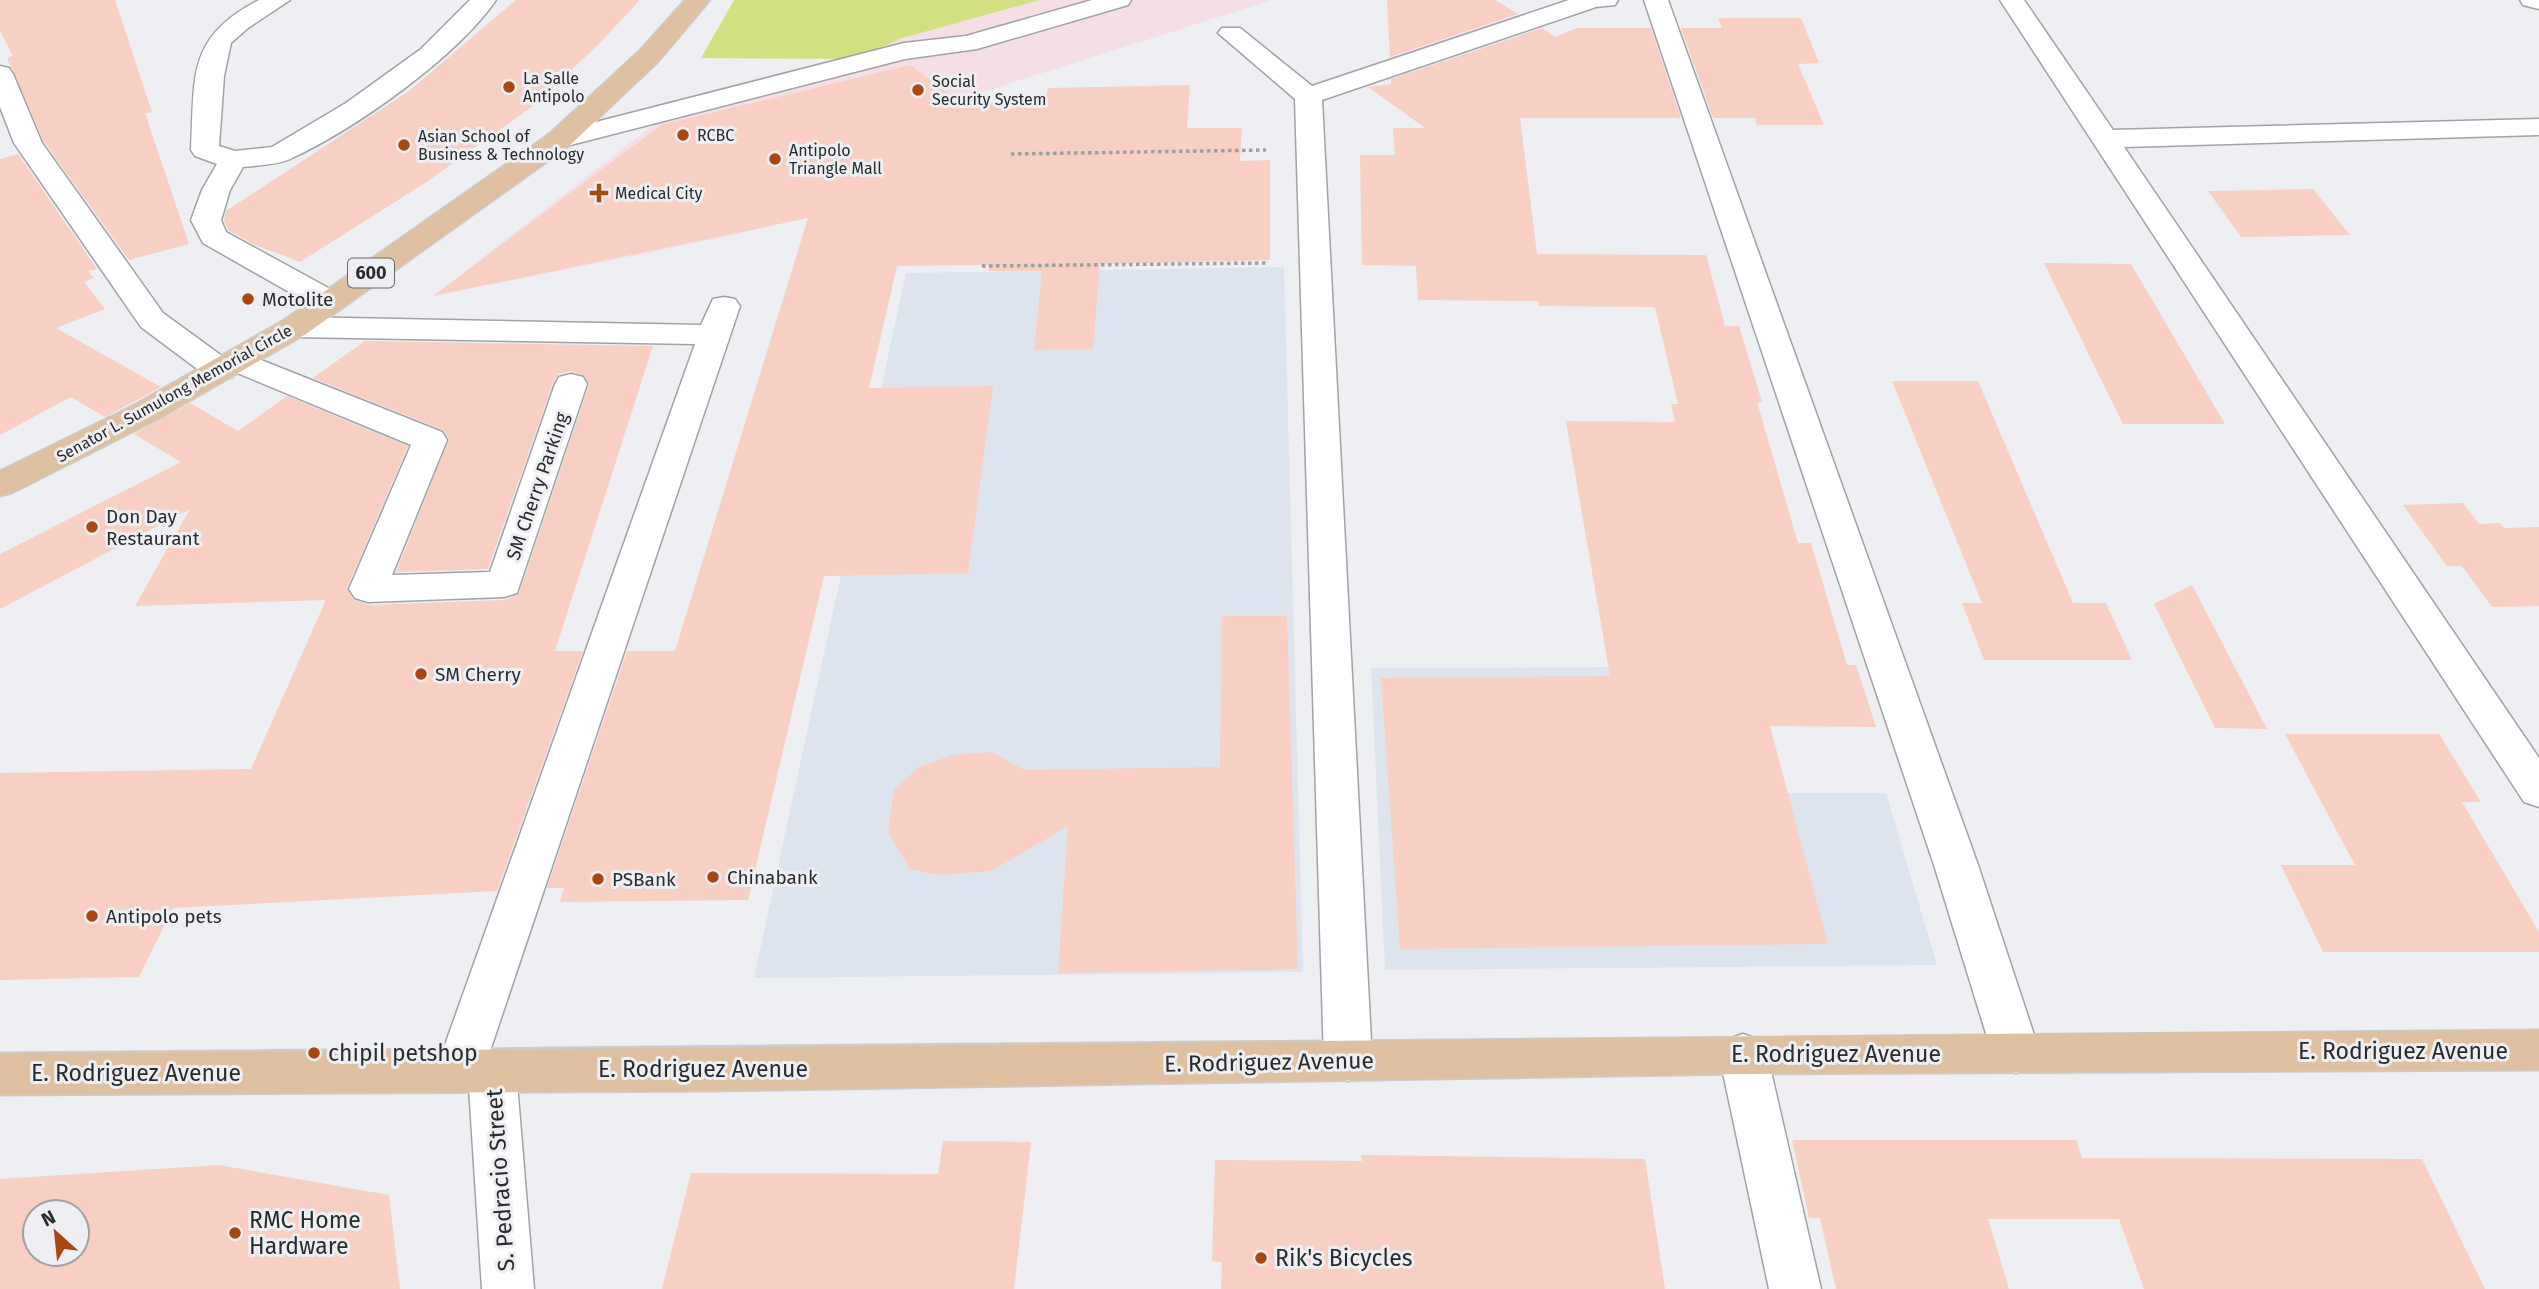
<svg xmlns="http://www.w3.org/2000/svg" width="2539" height="1289" font-family="'Fira Sans',sans-serif">
	<rect width="100%" height="100%" fill="#edeff3"/>
	<path fill="#f6dee7" d="M 1040,0 L 1272,0 L 958,100 L 923,191 L 715,239 L 495,284 L 464,272 L 675,108 L 857,59 L 899,39 Z"/>
	<g fill="#dee4ee">
		<path d="M 1284,267 L 1303,972 L 754,978 L 906,273 Z"/>
		<path d="M 1630,667 L 1659,793 L 1886,793 L 1937,965 L 1385,970 L 1371,668 Z"/>
	</g>
	<path fill="#d3e082" d="M 734,0 L 1040,0 L 899,39 L 858,59 L 701,58 Z"/>
	<g fill="#f7cfc3" fill-rule="evenodd">
		<path d="M 0,0 L 115,0 L 152,112 L 145,113 L 189,244 L 129,260 L 44,142 L 7,58 L 13,56 L 0,31 Z"/>
		<path d="M 516,0 L 640,0 L 599,44 L 533,106 L 425,183 L 300,262 L 253,244 L 228,230 L 224,220 L 226,211 L 409,91 Z"/>
		<path d="M 1387,0 L 1495,0 L 1518,14 L 1390,57 Z"/>
		<path d="M 1718,18 L 1801,18 L 1819,63 L 1798,64 L 1824,125 L 1757,125 L 1755,118 L 1713,118 L 1681,28 L 1722,28 Z"/>
		<path d="M 1542,28 L 1555,37 L 1577,28 L 1651,28 L 1681,118 L 1520,118 L 1537,254 L 1706,255 L 1725,326 L 1739,326 L 1762,402 L 1757,402 L 1798,543 L 1811,543 L 1847,665 L 1856,665 L 1876,727 L 1770,726 L 1828,944 L 1400,949 L 1381,678 L 1610,676 L 1566,421 L 1675,422 L 1671,404 L 1678,404 L 1655,307 L 1539,306 L 1538,301 L 1418,300 L 1416,266 L 1362,265 L 1360,155 L 1395,155 L 1393,128 L 1425,128 L 1368,87 L 1391,84 L 1391,79 Z"/>
		<path d="M 910,65 L 962,103 L 1045,103 L 1048,88 L 1190,85 L 1187,128 L 1242,128 L 1240,161 L 1270,160 L 1270,260 L 1100,264 L 1093,349 L 1034,350 L 1042,271 L 988,271 L 989,265 L 897,266 L 869,388 L 993,386 L 968,573 L 824,576 L 748,900 L 560,902 L 564,888 L 547,888 L 627,651 L 675,651 L 808,218 L 433,296 L 661,125 Z"/>
		<path d="M 18,154 L 97,269 L 88,271 L 94,278 L 84,282 L 105,309 L 56,328 L 161,387 L 105,417 L 71,397 L 0,435 L 0,159 Z"/>
		<path d="M 2313,189 L 2350,235 L 2241,237 L 2208,191 Z"/>
		<path d="M 2044,263 L 2131,264 L 2225,424 L 2123,424 Z"/>
		<path d="M 365,341 L 653,346 L 555,651 L 583,651 L 497,891 L 173,908 L 139,977 L 0,980 L 0,773 L 251,769 L 326,600 L 135,606 L 190,509 L 0,609 L 0,554 L 181,462 L 134,434 L 190,403 L 238,431 L 287,396 L 408,446 L 347,588 L 353,599 L 368,605 L 504,600 L 519,594 L 589,385 L 585,376 L 570,371 L 558,374 L 553,383 L 488,569 L 396,572 L 449,439 L 443,430 L 313,378 Z"/>
		<path d="M 1892,381 L 1978,381 L 2073,603 L 2106,603 L 2132,660 L 1984,660 L 1962,603 L 1982,603 Z"/>
		<path d="M 2463,503 L 2479,524 L 2500,523 L 2504,528 L 2539,527 L 2539,606 L 2492,607 L 2462,566 L 2447,566 L 2403,505 Z"/>
		<path d="M 2192,585 L 2267,729 L 2215,728 L 2154,604 Z"/>
		<path d="M 1222,616 L 1287,616 L 1298,969 L 1058,973 L 1068,826 L 991,871 L 938,875 L 910,869 L 888,832 L 894,790 L 919,767 L 953,755 L 992,752 L 1024,770 L 1220,767 Z"/>
		<path d="M 2285,734 L 2439,734 L 2481,802 L 2462,802 L 2539,932 L 2539,952 L 2323,952 L 2281,865 L 2355,865 Z"/>
		<path d="M 1792,1140 L 2076,1140 L 2082,1158 L 2422,1159 L 2485,1289 L 2144,1289 L 2119,1219 L 1988,1219 L 2009,1289 L 1836,1289 L 1820,1218 L 1809,1218 Z"/>
		<path d="M 943,1141 L 1031,1142 L 1014,1289 L 662,1289 L 691,1173 L 938,1174 Z"/>
		<path d="M 1361,1155 L 1645,1159 L 1665,1289 L 1221,1289 L 1222,1262 L 1212,1261 L 1215,1160 L 1362,1161 Z"/>
		<path d="M 219,1165 L 389,1195 L 400,1289 L 0,1289 L 0,1179 ZM 35,1212 L 77,1212 L 77,1254 L 35,1254 Z"/>
	</g>
	<g fill="none" stroke-linecap="round" stroke-linejoin="round">
		<defs>
			<g id="minor">
				<path d="M 259,0 L 290,0 L 248,28 L 231,43 L 224,76 L 219,146 L 235,151 L 272,147 L 346,103 L 421,49 L 470,0 L 496,0 C 456,58 355,129 290,159 C 277,165 258,165 243,167 L 230,190 L 221,220 L 226,232 L 341,295 L 346,302 L 341,309 L 330,311 L 319,309 L 203,243 L 191,220 L 202,190 L 217,164 L 195,156 L 191,150 C 195,76 186,38 259,0 Z"/>
				<path d="M 1092,0 L 1131,0 L 1128,5 L 977,49 L 905,59 L 559,148 L 549,146 L 545,140 L 549,134 L 904,43 L 966,36 Z"/>
				<path d="M 1569,0 L 1618,0 L 1615,5 L 1596,7 L 1322,100 L 1372,1060 L 1365,1075 L 1348,1081 L 1331,1075 L 1324,1060 L 1295,99 L 1218,33 L 1222,28 L 1240,28 L 1312,86 Z"/>
				<path d="M 1644,0 L 1668,0 L 1978,865 L 2040,1053 L 2033,1067 L 2016,1073 L 1999,1067 L 1992,1053 L 1934,865 Z"/>
				<path d="M 2000,0 L 2024,0 L 2113,130 L 2539,119 L 2539,135 L 2124,147 L 2539,758 L 2539,807 L 2524,802 Z"/>
				<path d="M 2520,0 L 2539,0 L 2539,9 L 2523,5 Z"/>
				<path d="M 0,66 L 9,68 L 13,74 L 42,143 L 163,313 L 222,356 L 235,351 L 246,354 L 442,432 L 447,440 L 392,575 L 490,572 L 555,384 L 559,377 L 571,374 L 583,377 L 587,384 L 517,593 L 504,597 L 368,602 L 355,598 L 349,589 L 411,445 L 235,372 L 232,377 L 220,380 L 208,377 L 141,327 L 14,143 L 0,107 Z"/>
				<path d="M 724,297 L 735,299 L 740,306 L 490,1051 L 509,1056 L 516,1071 L 534,1289 L 482,1289 L 469,1087 L 460,1091 L 443,1085 L 436,1070 L 695,344 L 295,337 L 284,334 L 279,327 L 284,320 L 295,317 L 701,325 L 713,299 Z"/>
				<path d="M 1743,1034 L 1760,1040 L 1767,1054 L 1821,1289 L 1769,1289 L 1719,1054 L 1726,1040 Z"/>
			</g>
			<g id="major">
				<path d="M 685,0 L 710,0 L 658,62 L 569,146 L 306,334 L 158,419 L 12,493 L 0,496 L 0,471 L 134,405 L 284,320 L 549,134 L 640,50 Z"/>
				<path d="M 2539,1030 L 2539,1070 L 1743,1074 L 712,1091 L 0,1095 L 0,1053 C 846,1049 1693,1034 2539,1030 Z"/>
			</g>
		</defs>
		<use href="#minor" stroke="#a1a2a6" stroke-width="3"/>
		<use href="#major" stroke="#ccc" stroke-width="3"/>
		<g stroke="#9e9fa2" stroke-width="3.5" stroke-dasharray="3.5 3.5" stroke-linecap="butt">
			<path d="M 1011,154 L 1266,150"/>
			<path d="M 982,266 L 1268,263"/>
		</g>
		<use href="#minor" fill="#fff" fill-rule="evenodd"/>
		<use href="#major" fill="#dfc1a2" fill-rule="evenodd"/>
	</g>
	<g fill="#aa4612" stroke="#edeff3" stroke-width="2.5">
		<circle cx="509" cy="87" r="7"/>
		<circle cx="918" cy="90" r="7"/>
		<circle cx="683" cy="135" r="7"/>
		<circle cx="404" cy="145" r="7"/>
		<circle cx="775" cy="159" r="7"/>
		<path d="M595.5 182.5h7v7h7v7h-7v7h-7v-7h-7v-7h7z"/>
		<circle cx="248" cy="299" r="7"/>
		<circle cx="92" cy="527" r="7"/>
		<circle cx="421" cy="674" r="7"/>
		<circle cx="713" cy="877" r="7"/>
		<circle cx="598" cy="879" r="7"/>
		<circle cx="92" cy="916" r="7"/>
		<circle cx="314" cy="1053" r="7"/>
		<circle cx="235" cy="1233" r="7"/>
		<circle cx="1261" cy="1258" r="7"/>
	</g>
	<g text-anchor="middle" stroke-width="6" stroke-linejoin="round" paint-order="stroke">
		<g font-size="16" fill="#2a2b2c" stroke="#edeff3" text-anchor="start">
			<text x="523" y="84">La Salle<tspan x="523" dy="18">Antipolo</tspan></text>
			<text x="932" y="87">Social<tspan x="932" dy="18">Security System</tspan></text>
			<text x="697" y="141">RCBC</text>
			<text x="418" y="142">Asian School of<tspan x="418" dy="18">Business &amp; Technology</tspan></text>
			<text x="789" y="156">Antipolo<tspan x="789" dy="18">Triangle Mall</tspan></text>
			<text x="615" y="199">Medical City</text>
		</g>
		<g font-size="16" fill="#2a2b2c" stroke="#edeff3">
			<text transform="translate(174 393) rotate(-29)" y="6">Senator L. Sumulong Memorial Circle</text>
		</g>
		<rect fill="#edeff3" stroke="#646668" stroke-width="2" x="348" y="258.5" width="46" height="29" rx="5"/>
		<g font-size="18" font-weight="bold" fill="#2a2b2c">
			<text x="371" y="279">600</text>
		</g>
		<g font-size="19" fill="#2a2b2c" stroke="#edeff3" text-anchor="start">
			<text x="262" y="306">Motolite</text>
			<text x="106" y="523">Don Day<tspan x="106" dy="22">Restaurant</tspan></text>
			<text x="435" y="681">SM Cherry</text>
			<text x="727" y="884">Chinabank</text>
			<text x="612" y="886">PSBank</text>
			<text x="106" y="923">Antipolo pets</text>
		</g>
		<g font-size="19" fill="#2a2b2c" stroke="#edeff3">
			<text transform="translate(537 486) rotate(-71)" y="7">SM Cherry Parking</text>
		</g>
		<g font-size="23" fill="#2a2b2c" stroke="#edeff3">
			<text x="2403" y="1059">E. Rodriguez Avenue</text>
			<text x="1836" y="1062">E. Rodriguez Avenue</text>
			<text transform="translate(1269 1062) rotate(-1)" y="8">E. Rodriguez Avenue</text>
			<text x="703" y="1077">E. Rodriguez Avenue</text>
			<text x="136" y="1081">E. Rodriguez Avenue</text>
			<text transform="translate(500 1180) rotate(-94)" y="8">S. Pedracio Street</text>
		</g>
		<g font-size="23" fill="#2a2b2c" stroke="#edeff3" text-anchor="start">
			<text x="328" y="1061">chipil petshop</text>
			<text x="249" y="1228">RMC Home<tspan x="249" dy="26">Hardware</tspan></text>
			<text x="1275" y="1266">Rik's Bicycles</text>
		</g>
	</g>
	<g transform="translate(56 1233) rotate(333)"><circle r="33" fill="#edeff3" stroke="#9fa1a3" stroke-width="2"/>
	<path d="M0-5L12 26L0 18L-12 26Z" fill="#aa4612"/>
	<text y="-10" font-size="19" font-weight="bold" text-anchor="middle" fill="#2a2b2c">N</text>
	</g>
</svg>
